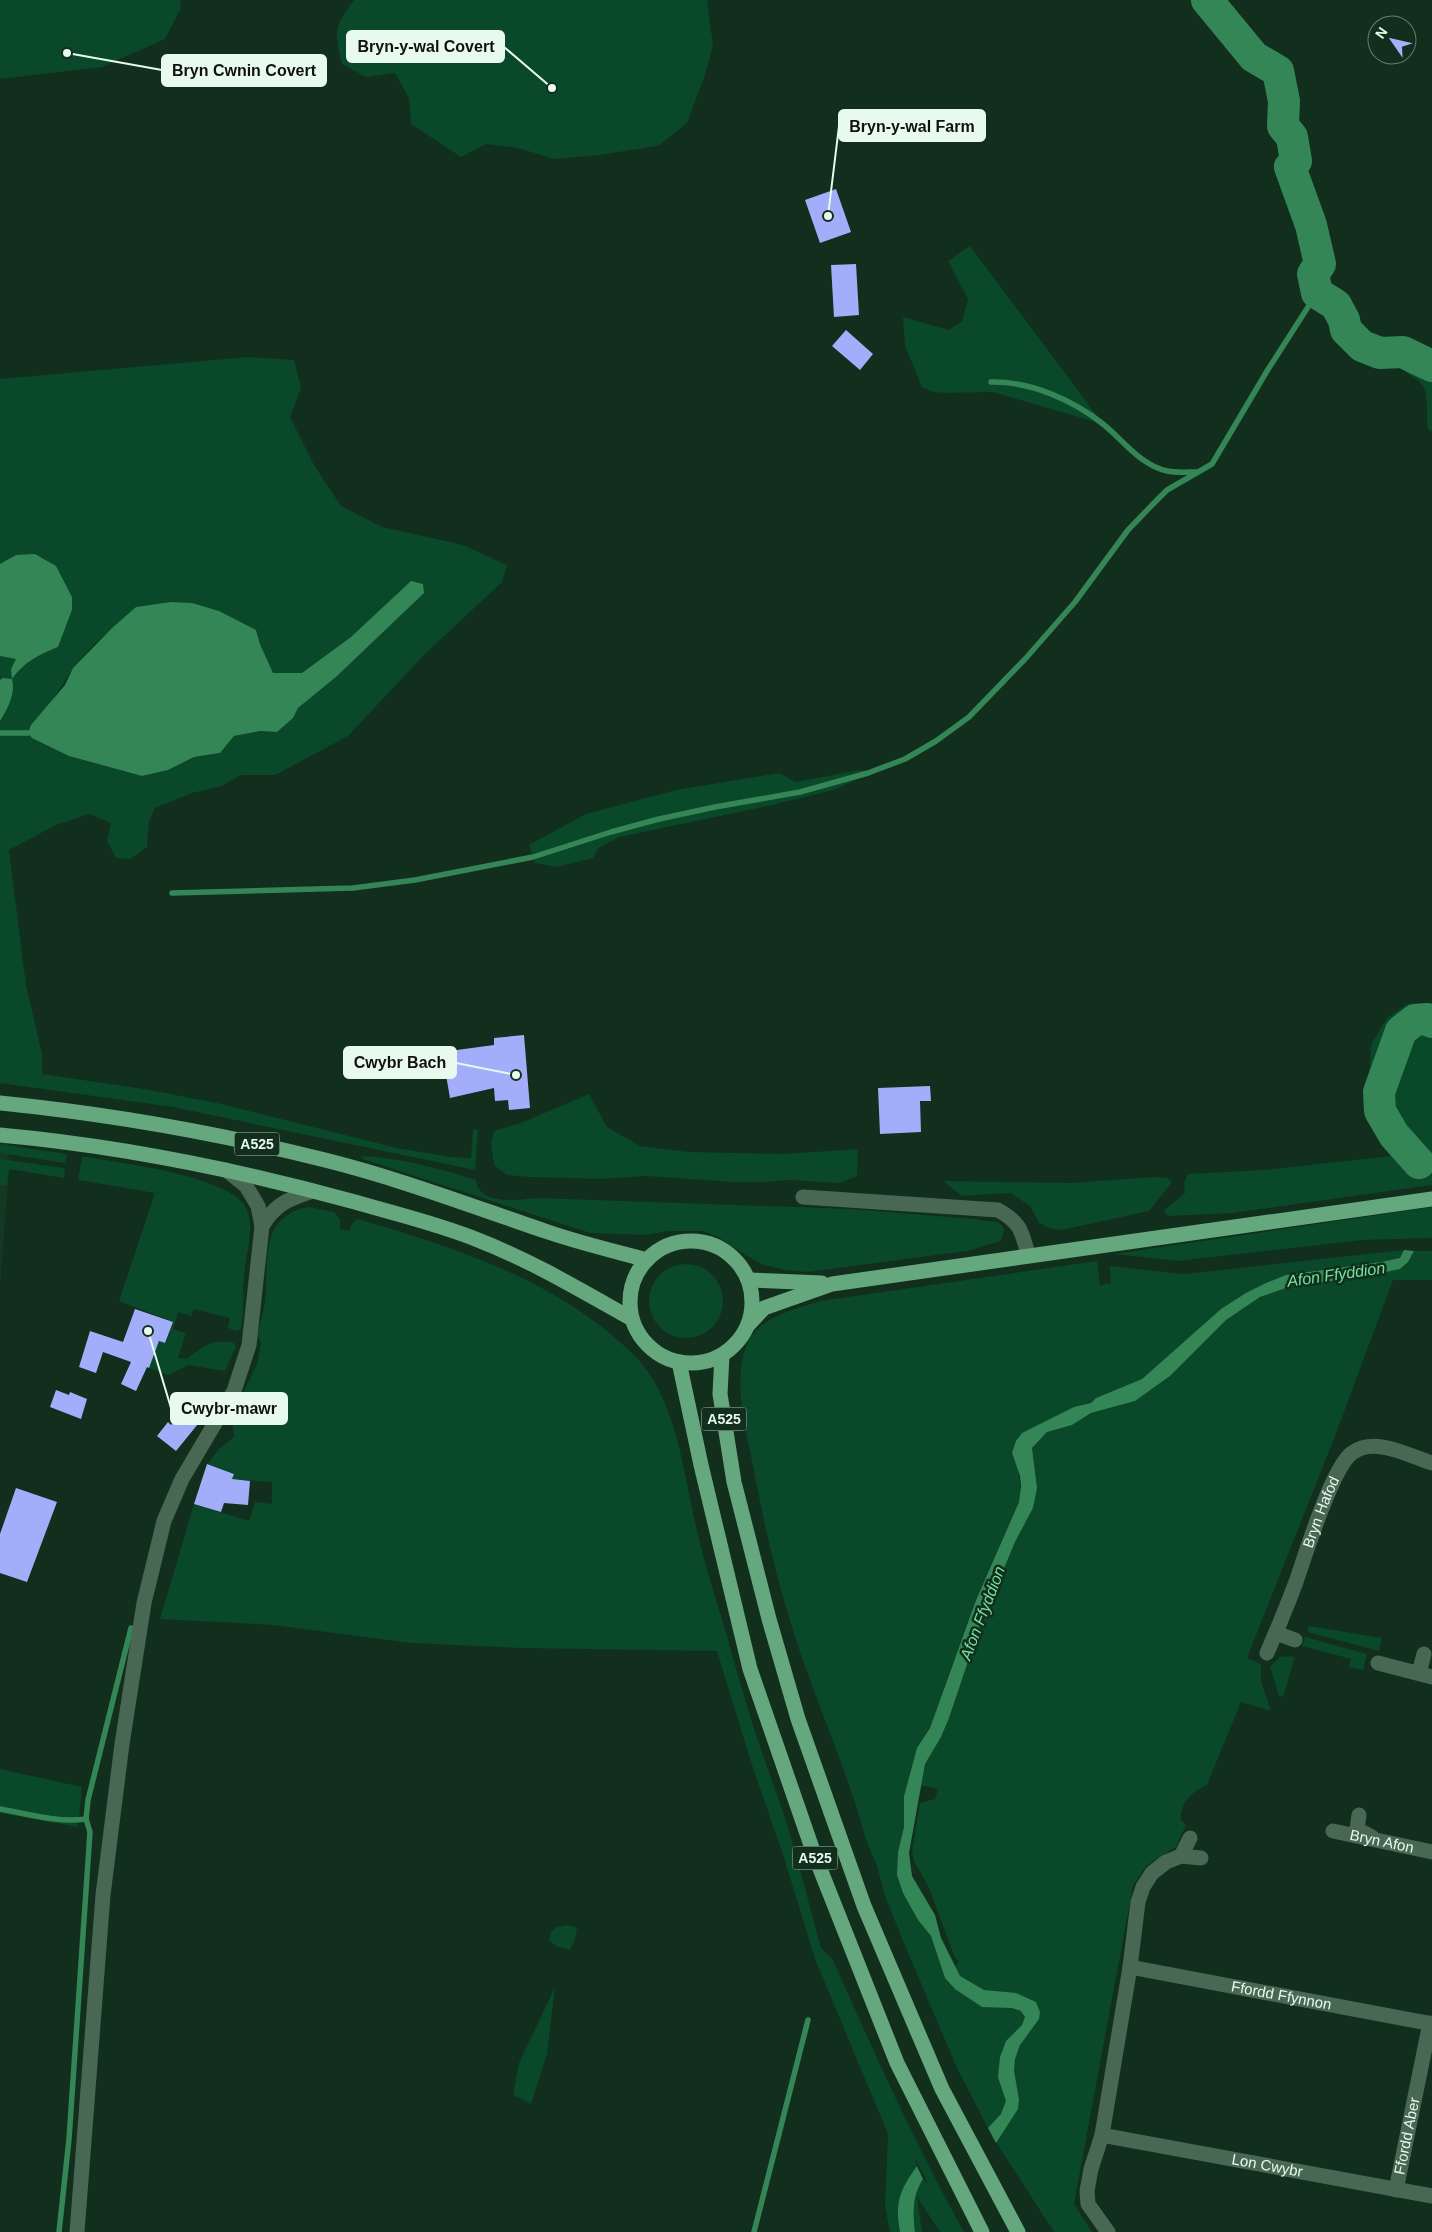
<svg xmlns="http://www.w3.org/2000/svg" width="1432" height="2232" font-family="Helvetica,sans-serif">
	<rect width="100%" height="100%" fill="#122e1d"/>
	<path fill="#153823" d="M 0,1135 L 8,1135 L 9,1169 L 0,1288 Z"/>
	<g fill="#094828" fill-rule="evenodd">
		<path d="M 0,0 L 180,0 L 181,8 L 165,39 L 102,67 L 0,79 Z"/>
		<path d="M 354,0 L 707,0 L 713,46 L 705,75 L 687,123 L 658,146 L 599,155 L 554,159 L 518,148 L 486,144 L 461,157 L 411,124 L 409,98 L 395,73 L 366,77 L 342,64 C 334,32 334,27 354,0 Z"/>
		<path d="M 970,246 L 1103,424 L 993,392 L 947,393 L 933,392 L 922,387 L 905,346 L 903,317 L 949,330 L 962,321 L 968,299 L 948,261 Z"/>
		<path d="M 1403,356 L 1432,371 L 1432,432 L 1428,429 C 1426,417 1429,395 1423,386 C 1417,376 1402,375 1399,362 Z"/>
		<path d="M 247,357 L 294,360 L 301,388 L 290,417 L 314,465 L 341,506 L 382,527 L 463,545 L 507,565 L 502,582 L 425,654 L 348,736 L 275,775 L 241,775 L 222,786 L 192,793 L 155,808 L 149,822 L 147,847 L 131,859 L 116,858 L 107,841 L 111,823 L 89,814 L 56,825 L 9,850 L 26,985 L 42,1054 L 42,1074 L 144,1089 L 217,1103 L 397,1148 L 451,1157 L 471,1158 L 473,1129 L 478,1130 L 475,1170 L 173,1107 L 0,1083 L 0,656 L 17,659 L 11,669 L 12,678 C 24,662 39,655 58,647 L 72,610 L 72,597 L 56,566 L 16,555 L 0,564 L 0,379 ZM 136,607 L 256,630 L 260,644 L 273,673 L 302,673 L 348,648 L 371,646 L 367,647 L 298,708 L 293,718 L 277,732 L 260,731 L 234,736 L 220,753 L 194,757 L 168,770 L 142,776 L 69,756 L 54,697 C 62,687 67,677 74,667 C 91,645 115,626 136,607 Z"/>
		<path d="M 859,770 L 872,772 L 834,790 L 763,807 L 619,837 L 598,848 L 593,858 L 557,867 L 535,863 L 529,845 L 586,814 L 676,790 L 779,773 L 796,782 Z"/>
		<path d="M 1432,1003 L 1432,1017 C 1408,1011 1398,1029 1391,1048 L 1385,1051 C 1379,1068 1369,1100 1378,1117 C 1386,1132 1398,1145 1403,1162 L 1425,1163 C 1413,1146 1397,1132 1386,1114 C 1371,1086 1403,1043 1419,1023 L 1426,1023 L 1432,1026 L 1432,1185 L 1232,1213 L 1170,1216 L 1166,1214 L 1164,1210 L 1185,1193 L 1184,1183 L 1188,1174 L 1262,1170 L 1391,1156 L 1374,1132 L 1363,1105 L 1370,1067 L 1371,1045 L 1387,1018 L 1407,1004 Z"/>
		<path d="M 589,1094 L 607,1127 L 640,1146 L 688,1152 L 785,1154 L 858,1149 L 857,1176 L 840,1183 L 790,1180 L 762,1182 L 735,1182 L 646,1176 L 601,1179 L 528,1177 L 507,1175 L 494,1165 L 491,1143 L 494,1131 L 521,1123 Z"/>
		<path d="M 0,1144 L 6,1145 L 67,1154 L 65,1163 L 0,1153 Z"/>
		<path d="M 82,1156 C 117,1163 230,1175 246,1208 C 255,1226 247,1249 245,1268 C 242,1288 245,1309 241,1329 L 237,1331 L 228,1328 L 230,1318 L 194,1309 L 191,1316 L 178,1312 L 173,1329 L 186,1333 L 178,1358 L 187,1359 C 203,1346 213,1338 234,1343 L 236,1347 L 225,1371 L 188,1365 L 168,1375 L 149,1368 L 159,1341 L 166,1343 L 173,1322 L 119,1301 L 155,1193 L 78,1180 Z"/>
		<path d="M 361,1156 C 397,1157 442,1169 476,1180 C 479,1207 519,1199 539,1198 L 851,1209 L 974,1219 L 997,1222 L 1002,1225 L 1004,1230 L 1001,1241 L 967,1251 L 807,1272 L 785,1270 L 764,1265 L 745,1255 L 718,1237 L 703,1231 L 669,1231 L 646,1235 L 590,1233 L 363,1159 Z"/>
		<path d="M 0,1159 L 65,1168 L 64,1178 L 9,1169 L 7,1185 L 0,1185 Z"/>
		<path d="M 1153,1177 L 1167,1178 L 1172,1182 L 1149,1211 L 1062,1230 L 1049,1228 L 1039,1223 L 1030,1206 L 1011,1193 L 962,1196 L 943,1181 L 1072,1183 Z"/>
		<path d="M 309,1207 L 334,1212 L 340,1219 L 340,1229 L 349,1231 L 353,1222 L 358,1219 C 457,1248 559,1281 634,1355 C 680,1401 684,1483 700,1543 C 707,1572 716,1600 725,1629 C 733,1659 742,1689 751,1719 C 764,1761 781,1802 793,1844 C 803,1878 811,1913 821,1948 L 833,1960 C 874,2052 915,2144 964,2232 L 940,2232 L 917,2197 L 922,2232 L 915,2232 C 913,2211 912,2197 923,2179 L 929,2185 L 915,2158 L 917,2166 C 899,2191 895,2201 900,2232 L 890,2232 L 885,2206 L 888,2134 L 815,1959 L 784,1858 L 750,1759 L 717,1651 L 521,1648 L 411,1643 L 273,1625 L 160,1619 L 194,1504 L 249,1521 L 255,1502 L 272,1504 L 272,1482 L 232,1479 L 234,1473 L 207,1464 L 220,1448 L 234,1437 L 232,1416 L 257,1364 L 261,1342 L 257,1336 C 260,1325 263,1313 265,1302 C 269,1262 258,1216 309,1207 Z"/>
		<path d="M 1432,1207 L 1432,1238 L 1362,1240 L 1178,1261 L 1114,1254 Z"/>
		<path d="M 1404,1250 L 1400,1258 L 1382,1262 L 1286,1275 L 1221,1309 L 1142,1379 L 1096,1398 L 1091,1403 L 1074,1407 L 1052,1419 L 1012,1453 C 1019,1473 1022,1482 1019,1502 L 976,1599 L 930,1728 L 917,1748 L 904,1796 L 904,1827 L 898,1852 L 897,1875 L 903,1893 L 918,1920 L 931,1936 L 945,1978 L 960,1976 L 955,1966 L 959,1961 L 955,1958 L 929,1888 L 914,1861 L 912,1851 L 920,1803 L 935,1799 L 938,1789 L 920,1785 L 925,1764 L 941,1737 L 949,1718 L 980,1626 L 1015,1542 L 1033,1508 L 1034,1462 L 1032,1448 L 1047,1432 L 1072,1425 L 1091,1413 L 1135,1401 L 1170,1376 L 1226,1320 L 1260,1297 L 1295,1285 L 1358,1278 L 1400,1269 L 1408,1262 L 1414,1251 L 1432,1251 L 1432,1280 L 1393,1280 L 1335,1436 L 1247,1658 L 1261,1664 L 1261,1681 L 1271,1711 L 1241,1702 L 1207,1785 C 1192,1791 1180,1803 1181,1820 L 1186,1825 L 1176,1847 L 1146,1866 L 1133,1886 L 1074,2204 L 1092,2232 L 1054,2232 L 992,2136 L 957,2068 L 903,1941 L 885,1896 L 877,1866 L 866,1840 C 845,1761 808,1686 786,1607 C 771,1558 761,1507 751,1456 C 744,1420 733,1379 747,1344 C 758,1317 796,1309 820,1301 L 1097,1261 L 1100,1285 L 1111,1283 L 1110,1266 L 1184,1274 Z"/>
		<circle cx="686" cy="1301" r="37"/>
		<path d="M 1309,1626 L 1382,1638 L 1379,1651 L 1307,1632 Z"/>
		<path d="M 1305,1637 L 1367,1654 L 1363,1670 L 1349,1667 L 1351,1659 L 1302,1646 Z"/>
		<path d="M 1289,1656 L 1295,1657 L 1283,1697 L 1279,1696 L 1270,1667 L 1280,1657 Z"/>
		<path d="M 0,1769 L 82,1787 L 78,1827 L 0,1813 Z"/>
		<path d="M 569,1925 L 577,1928 L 575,1939 L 570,1950 L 556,1946 L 549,1941 L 551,1932 L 557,1927 Z"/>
		<path d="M 555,1987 L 547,2054 L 531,2104 L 513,2095 L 519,2063 Z"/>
	</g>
	<g fill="#348657">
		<path d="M 35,554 L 56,566 L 72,597 L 72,610 L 58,647 C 38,655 24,662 12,679 C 16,693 8,708 0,721 L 0,680 L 3,678 L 12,679 L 11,669 L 16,659 L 0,656 L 0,564 L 16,555 Z"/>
		<path d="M 411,581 L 423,584 L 424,593 L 337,676 L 298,708 L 293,718 L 277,732 L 260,731 L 234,736 L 220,753 L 194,757 L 168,770 L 142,776 L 69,756 L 32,738 L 28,733 L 31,725 L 65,685 L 73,668 L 112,628 L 136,607 L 171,602 L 192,603 L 219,611 L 256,630 L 260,644 L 273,673 L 302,673 L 351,637 Z"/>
		<path d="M 1404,1250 L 1414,1251 L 1408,1262 L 1400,1269 L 1358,1278 L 1295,1285 L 1260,1297 L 1226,1320 L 1170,1376 L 1135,1401 L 1091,1413 L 1072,1425 L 1047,1432 L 1032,1448 L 1037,1488 L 1033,1508 L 1015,1542 L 980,1626 L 949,1718 L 941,1737 L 925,1764 L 909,1853 L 912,1876 L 935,1915 L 941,1938 L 960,1976 L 984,1990 L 1016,1993 L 1036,2002 L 1040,2012 L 1039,2019 L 1020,2045 L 1015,2059 L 1014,2071 L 1019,2099 L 1018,2109 L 996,2143 L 988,2128 L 1001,2114 L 1006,2101 L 998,2077 L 1000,2057 L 1006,2041 L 1022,2025 L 1025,2017 L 1021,2011 L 1012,2008 L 982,2007 L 955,1989 L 945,1978 L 931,1936 L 918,1920 L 903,1893 L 897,1875 L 898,1852 L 904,1827 L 904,1796 L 917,1748 L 930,1728 L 976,1600 L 1019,1502 L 1021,1486 L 1020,1476 L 1012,1453 L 1016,1441 L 1022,1433 L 1074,1407 L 1091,1403 L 1096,1398 L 1142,1379 L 1221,1309 L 1246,1293 L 1266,1283 L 1286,1275 L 1381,1262 L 1400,1258 Z"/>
		<path d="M 917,2166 L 923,2179 C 912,2197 913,2211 915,2232 L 900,2232 C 895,2202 899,2191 917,2166 Z"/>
	</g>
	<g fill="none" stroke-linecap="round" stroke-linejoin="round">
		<g stroke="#348657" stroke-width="5.5">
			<path d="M 991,382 C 1030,381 1073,400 1103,424 C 1123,440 1140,465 1167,471 C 1176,473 1188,472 1197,472"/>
			<path d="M 0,733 L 28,733"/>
			<path d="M 172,893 L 353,888 L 415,880 L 533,857 L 611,832 L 659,819 L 715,807 L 800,792 L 868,773 L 905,759 L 936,741 L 969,717 L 1026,658 L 1075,602 L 1128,530 L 1154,503 L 1167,490 L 1212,464 L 1267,371 L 1317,293"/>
			<path d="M 0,1809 C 28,1814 57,1823 86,1819 L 90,1832 L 69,2139 L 59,2232"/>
			<path d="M 86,1819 L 88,1800 L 131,1628"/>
			<path d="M 754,2232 L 808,2020"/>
		</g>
		<g stroke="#348657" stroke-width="32">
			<path d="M 1207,0 L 1254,57 L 1278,71 L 1284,101 L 1283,126 L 1292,137 L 1296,161 L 1290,167 L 1311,225 L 1320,264 L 1313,274 L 1317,293 L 1336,305 L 1344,320 L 1346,330 L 1362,346 L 1380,353 L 1403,352 L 1432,366"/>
			<path d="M 1419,1163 L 1394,1135 L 1380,1111 L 1379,1092 L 1401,1031 L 1415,1020 L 1427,1019 L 1432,1022"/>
		</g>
	</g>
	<g fill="#a3aefa">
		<path d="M 836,189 L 851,232 L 820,243 L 805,200 Z"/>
		<path d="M 856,264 L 859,315 L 834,317 L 831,265 Z"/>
		<path d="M 846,330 L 873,354 L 860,370 L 832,346 Z"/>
		<path d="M 524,1035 L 530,1108 L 509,1110 L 508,1100 L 495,1101 L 494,1088 L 450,1098 L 442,1052 L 494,1045 L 494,1038 Z"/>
		<path d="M 930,1086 L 931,1101 L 920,1101 L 921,1132 L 880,1134 L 878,1088 Z"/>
		<path d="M 135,1309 L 173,1322 L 165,1343 L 159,1341 L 149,1368 L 147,1367 L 136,1391 L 121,1384 L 131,1362 L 103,1352 L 96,1373 L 79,1367 L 90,1331 L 123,1342 Z"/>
		<path d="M 56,1390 L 69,1395 L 70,1392 L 87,1399 L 81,1419 L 50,1407 Z"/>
		<path d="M 196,1395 L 211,1408 L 176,1451 L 157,1436 L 168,1422 L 171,1425 Z"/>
		<path d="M 207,1464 L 234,1474 L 232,1479 L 250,1481 L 248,1505 L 224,1503 L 221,1512 L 194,1504 Z"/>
		<path d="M 16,1488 L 57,1502 L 27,1582 L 0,1573 L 0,1534 Z"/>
	</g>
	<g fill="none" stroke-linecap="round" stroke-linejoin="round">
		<g stroke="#496853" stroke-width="15">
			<path d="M 803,1197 L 998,1210 C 1020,1222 1022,1231 1028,1255"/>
			<path d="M 262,1226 C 276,1203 289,1199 313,1191"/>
			<path d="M 1276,1633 L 1295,1640"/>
			<path id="s1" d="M 1267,1653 C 1277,1630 1287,1606 1296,1582 C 1305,1556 1332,1467 1352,1453 C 1375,1436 1409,1456 1432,1463"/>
			<path d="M 1378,1663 L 1432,1677"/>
			<path d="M 1419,1673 L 1424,1654"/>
			<path d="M 1359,1815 L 1357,1829 L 1372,1837"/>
			<path id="s2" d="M 1333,1831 L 1432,1852"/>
			<path d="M 1181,1856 L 1190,1838"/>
			<path id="s3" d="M 1130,1967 L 1432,2024"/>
			<path id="s4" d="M 1102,2135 L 1432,2196"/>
			<path id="s5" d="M 1396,2190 L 1430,2023"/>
			<path d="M 77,2232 L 103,1895 L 122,1744 L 144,1603 L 164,1521 L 182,1479 L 234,1391 L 249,1345 L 262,1226 L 258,1206 L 246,1186 L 226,1170"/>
			<path d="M 1108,2232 L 1088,2204 L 1087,2191 L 1091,2169 L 1102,2135 L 1130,1967 L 1138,1902 L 1143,1887 L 1152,1873 L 1166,1862 L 1181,1856 L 1201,1858"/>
		</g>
		<g stroke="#65a87d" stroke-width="15">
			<path d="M 0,1103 C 109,1114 218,1133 325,1160 C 401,1179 474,1207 548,1232 C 580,1243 614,1251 647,1260"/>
			<path d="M 0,1135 C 120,1146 239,1170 355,1202 C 396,1214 439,1224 478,1240 C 532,1261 582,1291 632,1319"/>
			<circle cx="691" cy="1302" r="61"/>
			<path d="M 749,1280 L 822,1283"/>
			<path d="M 748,1325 L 764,1308 L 832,1284 L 1432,1199"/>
			<path d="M 722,1355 L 720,1394 L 734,1482 L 769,1619 L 798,1719 L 864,1906 L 942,2089 L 1018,2232"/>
			<path d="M 679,1362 L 701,1465 L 750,1669 L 813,1851 L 897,2063 L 982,2232"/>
		</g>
	</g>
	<g text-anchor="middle" stroke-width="5" stroke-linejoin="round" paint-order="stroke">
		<g fill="#122e1d" stroke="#a8bcaf" stroke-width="1">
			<rect x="234.5" y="1132.5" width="45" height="23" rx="4"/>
			<rect x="701.5" y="1407.5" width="45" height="23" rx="4"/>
			<rect x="792.5" y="1846.5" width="45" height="23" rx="4"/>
		</g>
		<g font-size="14" font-weight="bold" fill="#e8f9ed">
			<text x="257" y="1149">A525</text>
			<text x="724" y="1424">A525</text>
			<text x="815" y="1863">A525</text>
		</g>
		<g font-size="15" fill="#e8f9ed" stroke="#122e1d">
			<text dy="5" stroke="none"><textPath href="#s1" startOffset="151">Bryn Hafod</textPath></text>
			<text dy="5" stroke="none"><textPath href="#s2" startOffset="50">Bryn Afon</textPath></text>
			<text dy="5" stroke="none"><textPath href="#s3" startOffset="154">Ffordd Ffynnon</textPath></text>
			<text dy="5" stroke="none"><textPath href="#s5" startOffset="55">Ffordd Aber</textPath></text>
			<text dy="5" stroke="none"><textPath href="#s4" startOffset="168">Lon Cwybr</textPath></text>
		</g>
		<g font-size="16" font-style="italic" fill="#74e19f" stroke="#122e1d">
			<text transform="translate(1336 1274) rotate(-8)" y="6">Afon Ffyddion</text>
			<text transform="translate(982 1613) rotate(-69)" y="6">Afon Ffyddion</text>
		</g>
	</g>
	<path fill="none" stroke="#e8f9ed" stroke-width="2" d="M552 88L504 47M67 53L162 70M828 216L839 126M516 1075L456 1063M148 1331L171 1408"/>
	<g fill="#e8f9ed" stroke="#122e1d" stroke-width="2">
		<circle cx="552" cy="88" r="5"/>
		<circle cx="67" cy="53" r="5"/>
		<circle cx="828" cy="216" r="5"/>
		<circle cx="516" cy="1075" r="5"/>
		<circle cx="148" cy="1331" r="5"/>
	</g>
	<g fill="#e8f9ed" stroke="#e8f9ed" stroke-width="2">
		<rect x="347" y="31" width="157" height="31" rx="5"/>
		<rect x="162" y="55" width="164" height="31" rx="5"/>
		<rect x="839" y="110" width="146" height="31" rx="5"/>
		<rect x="344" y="1047" width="112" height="31" rx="5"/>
		<rect x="171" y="1393" width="116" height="31" rx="5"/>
	</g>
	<g font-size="16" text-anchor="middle" font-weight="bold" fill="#111">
		<text x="426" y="52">Bryn-y-wal Covert</text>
		<text x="244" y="76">Bryn Cwnin Covert</text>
		<text x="912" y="132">Bryn-y-wal Farm</text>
		<text x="400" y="1068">Cwybr Bach</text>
		<text x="229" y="1414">Cwybr-mawr</text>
	</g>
	<g transform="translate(1392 40) rotate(304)"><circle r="24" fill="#122e1d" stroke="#687f70"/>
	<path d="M0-4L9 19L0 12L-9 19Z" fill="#a6b1fc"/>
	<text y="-8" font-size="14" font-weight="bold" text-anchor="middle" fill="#e8f9ed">N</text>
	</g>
</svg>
